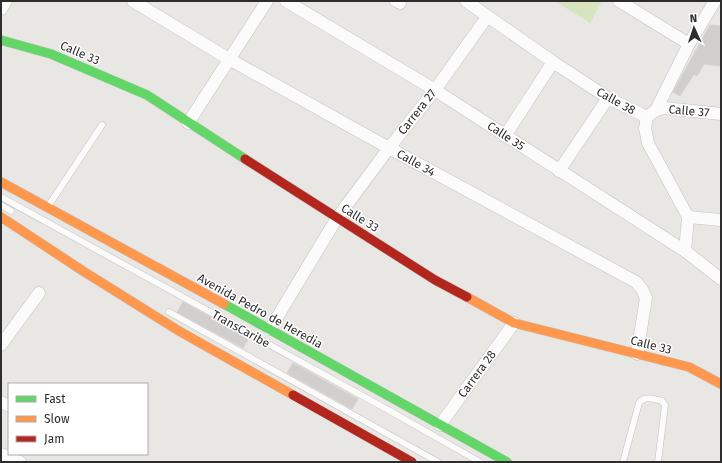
<svg xmlns="http://www.w3.org/2000/svg" width="722" height="463" font-family="'Fira Sans',sans-serif">
	<rect width="100%" height="100%" fill="#e9e7e4"/>
	<path fill="#d6e4bf" d="M 555,1 L 602,1 L 590,23 Z"/>
	<g fill="#d1cfcd" stroke="#d5d3d0">
		<path d="M 710,25 L 721,26 L 721,66 L 704,64 L 697,76 L 694,74 L 680,96 L 673,92 Z"/>
		<path d="M 183,302 L 249,338 L 243,348 L 177,312 Z"/>
		<path d="M 293,363 L 358,399 L 352,409 L 287,373 Z"/>
	</g>
	<g fill="none" stroke-linecap="round" stroke-linejoin="round">
		<defs>
			<g id="lane">
				<path d="M 1,197 L 390,411 L 480,462"/>
				<path d="M 1,205 L 11,211"/>
				<path d="M 49,205 L 102,125"/>
				<path d="M 169,312 L 438,462"/>
				<path d="M 623,462 L 639,403 C 645,395 654,399 662,401 L 665,405 L 658,462"/>
			</g>
			<g id="street">
				<path d="M 133,1 L 229,59 L 389,148 L 636,282 L 642,289 L 646,298 L 637,354"/>
				<path d="M 286,1 L 435,90 L 685,251 L 721,279"/>
				<path d="M 396,1 L 400,3"/>
				<path d="M 466,1 L 553,62 L 608,98 L 647,117"/>
				<path d="M 619,1 L 689,44"/>
				<path d="M 1,9 L 6,1"/>
				<path d="M 656,110 L 665,108 L 721,114"/>
				<path d="M 647,117 L 645,128 L 648,143 L 688,217 L 685,251"/>
				<path d="M 647,117 L 656,110 L 689,44 L 715,1"/>
				<path d="M 188,123 L 267,1"/>
				<path d="M 505,136 L 553,62"/>
				<path d="M 559,171 L 608,98"/>
				<path d="M 688,217 L 721,220"/>
				<path d="M 270,329 L 337,218 L 389,148 L 435,90 L 487,17"/>
				<path d="M 1,345 L 39,293"/>
				<path d="M 1,402 L 9,406"/>
				<path d="M 440,425 L 514,323"/>
				<path d="M 1,454 L 20,462"/>
			</g>
			<g id="fast">
				<path d="M 1,40 L 51,54 L 147,95 L 245,159"/>
				<path d="M 224,304 L 507,462"/>
			</g>
			<g id="slow">
				<path d="M 1,182 L 224,304"/>
				<path d="M 1,217 L 83,271 L 179,331 L 293,395"/>
				<path d="M 467,297 L 514,323 L 689,367 L 721,384"/>
			</g>
			<g id="jam">
				<path d="M 245,159 L 435,280 L 467,297"/>
				<path d="M 293,395 L 412,462"/>
			</g>
		</defs>
		<use href="#lane" stroke="#c2c2c2" stroke-width="7"/>
		<use href="#street" stroke="#c2c2c2" stroke-width="13"/>
		<use href="#fast" stroke="#c2c2c2" stroke-width="10"/>
		<use href="#slow" stroke="#c2c2c2" stroke-width="10"/>
		<use href="#jam" stroke="#c2c2c2" stroke-width="10"/>
		<use href="#lane" stroke="#fcfbfb" stroke-width="6"/>
		<use href="#street" stroke="#fcfbfb" stroke-width="12"/>
		<use href="#fast" stroke="#63d668" stroke-width="9"/>
		<use href="#slow" stroke="#ff974d" stroke-width="9"/>
		<use href="#jam" stroke="#b3261e" stroke-width="9"/>
	</g>
	<g text-anchor="middle" stroke-width="3" stroke-linejoin="round" paint-order="stroke">
		<g font-size="12" fill="#2d2d2d" stroke="#fff">
			<text transform="translate(80 53) rotate(23)" y="4">Calle 33</text>
			<text transform="translate(616 101) rotate(29)" y="4">Calle 38</text>
			<text transform="translate(689 111) rotate(5)" y="4">Calle 37</text>
			<text transform="translate(417 112) rotate(-52)" y="4">Carrera 27</text>
			<text transform="translate(506 136) rotate(33)" y="4">Calle 35</text>
			<text transform="translate(416 163) rotate(29)" y="4">Calle 34</text>
			<text transform="translate(360 218) rotate(32)" y="4">Calle 33</text>
			<text transform="translate(260 311) rotate(29)" y="4">Avenida Pedro de Heredia</text>
			<text transform="translate(241 329) rotate(29)" y="4">TransCaribe</text>
			<text transform="translate(651 345) rotate(14)" y="4">Calle 33</text>
			<text transform="translate(477 374) rotate(-54)" y="4">Carrera 28</text>
		</g>
	</g>
	<rect width="722" height="463" fill="none" stroke="#2d2d2d" stroke-width="4"/>
	<rect x="8" y="383" width="140" height="72" fill="#ffffff" stroke="#ababab"/>
	<rect x="16" y="396" width="20" height="6" fill="#63d668" stroke="#ababab"/>
	<text x="44" y="403" font-size="12" fill="#2d2d2d">Fast</text>
	<rect x="16" y="416" width="20" height="6" fill="#ff974d" stroke="#ababab"/>
	<text x="44" y="423" font-size="12" fill="#2d2d2d">Slow</text>
	<rect x="16" y="436" width="20" height="6" fill="#b3261e" stroke="#ababab"/>
	<text x="44" y="443" font-size="12" fill="#2d2d2d">Jam</text>
	<g transform="translate(694 28) rotate(357)" stroke="#ffffff" stroke-width="3" paint-order="stroke">
	<path d="M0-3L7 15L0 10L-7 15Z" fill="#2d2d2d"/>
	<text y="-6" font-size="11" font-weight="bold" text-anchor="middle" fill="#2d2d2d">N</text>
	</g>
</svg>
